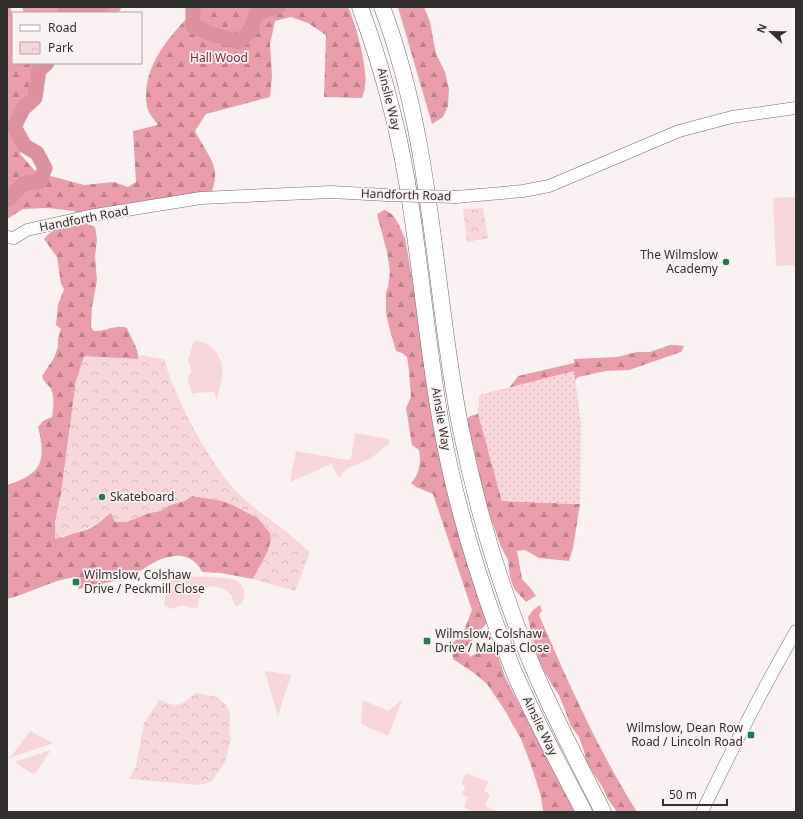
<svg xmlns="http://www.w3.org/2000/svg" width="803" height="819" font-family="'Noto Sans',sans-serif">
	<defs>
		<pattern id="forest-firs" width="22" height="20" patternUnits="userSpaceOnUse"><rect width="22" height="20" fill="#ea9eab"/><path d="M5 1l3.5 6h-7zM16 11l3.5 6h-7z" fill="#be818c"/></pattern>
		<pattern id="park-crowns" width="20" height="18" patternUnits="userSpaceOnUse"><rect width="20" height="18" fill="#f8d7dc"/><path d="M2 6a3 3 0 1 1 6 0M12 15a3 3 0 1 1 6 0" fill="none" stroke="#d5b9bd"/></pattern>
		<pattern id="garden-dots" width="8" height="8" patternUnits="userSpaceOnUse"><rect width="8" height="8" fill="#f8d7dc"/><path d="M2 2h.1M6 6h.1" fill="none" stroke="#d5b9bd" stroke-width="1.8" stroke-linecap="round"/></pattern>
	</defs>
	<rect width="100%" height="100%" fill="#faf1f2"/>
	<g fill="#f8d7dc">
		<path d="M 796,197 L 796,265 L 776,266 L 773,198 Z"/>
		<path d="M 194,341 C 213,341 224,358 222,376 C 221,384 218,393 217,401 L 214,392 L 195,393 L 194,398 L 188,381 L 188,376 L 191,373 L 191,369 L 188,360 Z"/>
		<path d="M 357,433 L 388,439 L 390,443 L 370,459 L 346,469 L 339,478 L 331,464 L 290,482 L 296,451 L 347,460 L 351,458 L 355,434 Z"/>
		<path d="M 177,577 C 190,576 226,576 237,581 C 241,583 245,589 244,594 C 244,600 242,605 236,606 C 232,602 234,597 229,593 C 227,590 224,590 221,588 C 206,582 198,593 198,608 L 195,607 L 194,609 L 183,605 L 172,609 L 164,605 C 167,594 165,582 177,577 Z"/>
		<path d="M 266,671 L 291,675 L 278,716 L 265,672 Z"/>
		<path d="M 403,699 L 388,736 L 363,725 L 361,722 L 363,700 L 388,711 Z"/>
		<path d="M 30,731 L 53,743 L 10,758 Z"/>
		<path d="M 51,750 L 34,775 L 14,762 Z"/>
		<path d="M 466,773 L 488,782 L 484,791 L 490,794 L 485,806 L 499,812 L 471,812 L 471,811 L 464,807 L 468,797 L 462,795 L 465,786 L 461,784 Z"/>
	</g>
	<g fill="url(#forest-firs)">
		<path d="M 7,7 L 10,7 C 16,21 13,47 13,63 L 55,63 L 28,94 L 21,119 L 24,131 L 20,154 L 36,172 L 84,185 L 114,182 L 128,187 L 136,182 L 133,131 L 158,125 C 155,120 148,113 147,107 C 140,66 172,33 198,7 L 348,7 C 356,24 368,68 365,86 C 365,90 363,94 362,98 L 324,97 L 326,35 L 308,23 L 291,17 L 275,21 L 270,44 L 272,76 L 270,97 L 206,114 L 195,131 C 208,157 224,167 209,198 L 84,217 L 74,211 L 47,208 L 23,209 L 7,219 Z"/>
		<path d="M 22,7 L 74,7 L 71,13 L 24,13 Z"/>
		<path d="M 88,7 L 122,7 L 118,13 L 93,13 Z"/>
		<path d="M 398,7 L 424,7 L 430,22 L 436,54 L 445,72 L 449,89 L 448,106 L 443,117 L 432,124 Z"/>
		<path d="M 384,210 C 397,214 399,227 405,238 L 452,509 L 462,547 L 487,623 L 465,648 L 470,657 L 494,643 L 505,677 L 575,812 L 543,812 L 541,796 L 531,765 L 521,739 L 504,709 L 487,684 L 474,673 L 453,659 L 452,644 L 463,633 L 472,610 L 433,494 L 416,487 L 411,483 C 420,474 421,462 419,450 L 412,445 L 406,408 L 411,397 L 409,370 L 407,357 L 402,353 L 396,351 L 388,323 L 386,312 L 386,293 L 388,287 L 390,272 L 387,252 L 377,214 Z"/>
		<path d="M 78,224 L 87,224 L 95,227 L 97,240 L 95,256 L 97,280 L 92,307 L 91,327 L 94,331 C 107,332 114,324 127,328 C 131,339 139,348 138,359 L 96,358 L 76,381 L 61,494 L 55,523 L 62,538 C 72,532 86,532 96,525 C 101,521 105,517 111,513 L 126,522 L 149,513 L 160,511 L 170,505 L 184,501 L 192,496 L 219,500 L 231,504 L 258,518 L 270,533 L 271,540 L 268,551 L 253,579 L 221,573 L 202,572 C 192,552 173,553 155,562 C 146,566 139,573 130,576 C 114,582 96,585 79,589 L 76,577 C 51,580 31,593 7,599 L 7,485 C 41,474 47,462 38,427 L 43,421 L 52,417 C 53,409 55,397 51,389 C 48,383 45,385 42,376 L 54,358 L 58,347 L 58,339 L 61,329 L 56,325 L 58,305 L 64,289 L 61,284 L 57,257 L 44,239 C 53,227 65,227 78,224 Z"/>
		<path d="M 670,345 L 676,345 L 684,346 L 681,352 L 629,370 L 606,371 L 578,377 L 571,385 L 488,450 L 502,501 L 580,504 L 573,548 L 569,561 L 539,558 L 525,550 L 517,551 L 522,579 L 532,590 L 536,596 L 526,602 L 515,590 L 510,578 L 508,560 L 501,547 L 489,513 L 482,487 L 473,445 L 465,421 L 470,416 L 478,414 L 480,395 L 509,388 L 518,376 L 574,363 L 574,359 L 617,357 L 637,352 L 650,352 Z"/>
		<path d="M 540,605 L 542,611 L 539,615 C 568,682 598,750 637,812 L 617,812 L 608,799 L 602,786 L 587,764 L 584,751 L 579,737 L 571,726 L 559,695 L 551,683 L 538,660 L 537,648 L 532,638 L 528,617 L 533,610 Z"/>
	</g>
	<g fill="url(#park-crowns)">
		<path d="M 483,208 L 488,238 L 467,242 L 463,209 Z"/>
		<path d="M 139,355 L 164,359 C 176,401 210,466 241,496 C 255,509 270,519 284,530 C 293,537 301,545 310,552 L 295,591 L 253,579 L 268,551 L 271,540 L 270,533 L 258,518 L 231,504 L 219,500 L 192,496 L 184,501 L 170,505 L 160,511 L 149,513 L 126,522 L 115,522 L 111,513 L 101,519 L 96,525 L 55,539 L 55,523 L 61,494 L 76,381 L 84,356 L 138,359 Z"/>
		<path d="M 196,693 L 217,697 L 226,705 L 230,713 L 230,720 L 229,732 L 231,740 L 225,762 L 211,782 L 200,785 L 129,779 L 136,766 L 144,723 L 159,700 C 180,708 179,706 196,693 Z"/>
	</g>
	<path fill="url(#garden-dots)" d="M 574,371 L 581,423 L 580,504 L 502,501 L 478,414 L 480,395 Z"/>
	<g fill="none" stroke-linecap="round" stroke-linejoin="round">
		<g stroke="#dc919f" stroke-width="15">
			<path d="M 193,7 L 193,26 L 209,33 L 238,42 L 251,30 L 256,13 L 278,7"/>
			<path d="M 64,13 L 81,8 L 101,7"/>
			<path d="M 7,199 L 9,199 L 23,184 L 40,181 L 45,168 L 37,153 L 25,146 L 14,127 L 23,109 L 35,98 L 39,70 L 47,63"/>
		</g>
		<defs>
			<g id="secondary">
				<path d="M 456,197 L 523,191 L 549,186 L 679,131 L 732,117 L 796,108"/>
				<path d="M 7,237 L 14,238 L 27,230 L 89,216 L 201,198 L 331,192 L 387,195"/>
				<path d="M 702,812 C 731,751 762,690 796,631"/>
			</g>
			<g id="highway">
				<path d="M 360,7 C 381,64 397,123 407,182 C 421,264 427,348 442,429 C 454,496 473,561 496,625 C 502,640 508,657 514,672 C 535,720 560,766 584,812"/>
				<path d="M 382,7 C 433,141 433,286 460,425 C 476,506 499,584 530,660 C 551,712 578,762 603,812"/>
			</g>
		</defs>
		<use href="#secondary" stroke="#756d6e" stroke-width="13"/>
		<use href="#highway" stroke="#756d6e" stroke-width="17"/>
		<use href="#secondary" stroke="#fff" stroke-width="12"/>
		<use href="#highway" stroke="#fff" stroke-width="16"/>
		<defs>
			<path id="secondary-bridge" d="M 387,195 L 456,197"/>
		</defs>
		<use href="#secondary-bridge" stroke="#756d6e" stroke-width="13" stroke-linecap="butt"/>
		<use href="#secondary-bridge" stroke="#fff" stroke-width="12"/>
	</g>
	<g fill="#217b51" stroke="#faf1f2" stroke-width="1.5">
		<circle cx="726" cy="262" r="4"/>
		<circle cx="102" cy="497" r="4"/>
		<rect x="72" y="578" width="8" height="8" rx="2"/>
		<rect x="423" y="637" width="8" height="8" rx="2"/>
		<rect x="747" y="731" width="8" height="8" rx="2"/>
	</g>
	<g text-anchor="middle" stroke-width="3.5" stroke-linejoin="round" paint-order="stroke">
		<g font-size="12" fill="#7f273e" stroke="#faf1f2">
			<text x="219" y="62">Hall Wood</text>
		</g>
		<g font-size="12" fill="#333030" stroke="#faf1f2">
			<text transform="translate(389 99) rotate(76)" y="4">Ainslie Way</text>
			<text transform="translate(406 195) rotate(2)" y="4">Handforth Road</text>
			<text transform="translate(84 219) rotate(-11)" y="4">Handforth Road</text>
			<text transform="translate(441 419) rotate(80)" y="4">Ainslie Way</text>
			<text transform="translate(540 726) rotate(64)" y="4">Ainslie Way</text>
		</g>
		<g font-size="12" fill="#333030" stroke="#faf1f2" text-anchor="start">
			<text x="718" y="259" text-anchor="end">The Wilmslow<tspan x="718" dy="14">Academy</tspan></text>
			<text x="110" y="501">Skateboard</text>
			<text x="84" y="579">Wilmslow, Colshaw<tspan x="84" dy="14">Drive / Peckmill Close</tspan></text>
			<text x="435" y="638">Wilmslow, Colshaw<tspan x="435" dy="14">Drive / Malpas Close</tspan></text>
			<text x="743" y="732" text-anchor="end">Wilmslow, Dean Row<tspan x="743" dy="14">Road / Lincoln Road</tspan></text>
		</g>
	</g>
	<rect width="803" height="819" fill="none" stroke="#333030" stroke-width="16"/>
	<rect x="12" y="12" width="130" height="52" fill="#faf1f2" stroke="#aaa4a4"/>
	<rect x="20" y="25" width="20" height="6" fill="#ffffff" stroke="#aaa4a4"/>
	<text x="48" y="32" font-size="12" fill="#333030">Road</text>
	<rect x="20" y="42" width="20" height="12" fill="url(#park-crowns)" stroke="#aaa4a4"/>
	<text x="48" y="52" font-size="12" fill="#333030">Park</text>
	<g transform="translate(771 32) rotate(292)" stroke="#faf1f2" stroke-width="3" paint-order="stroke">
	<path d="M0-3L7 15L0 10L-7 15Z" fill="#333030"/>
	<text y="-6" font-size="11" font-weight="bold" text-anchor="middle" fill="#333030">N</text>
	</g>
	<path d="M663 799v6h64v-6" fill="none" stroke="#333030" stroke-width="2"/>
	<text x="669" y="799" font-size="12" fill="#333030" stroke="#faf1f2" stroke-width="3" paint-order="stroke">50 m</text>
</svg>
